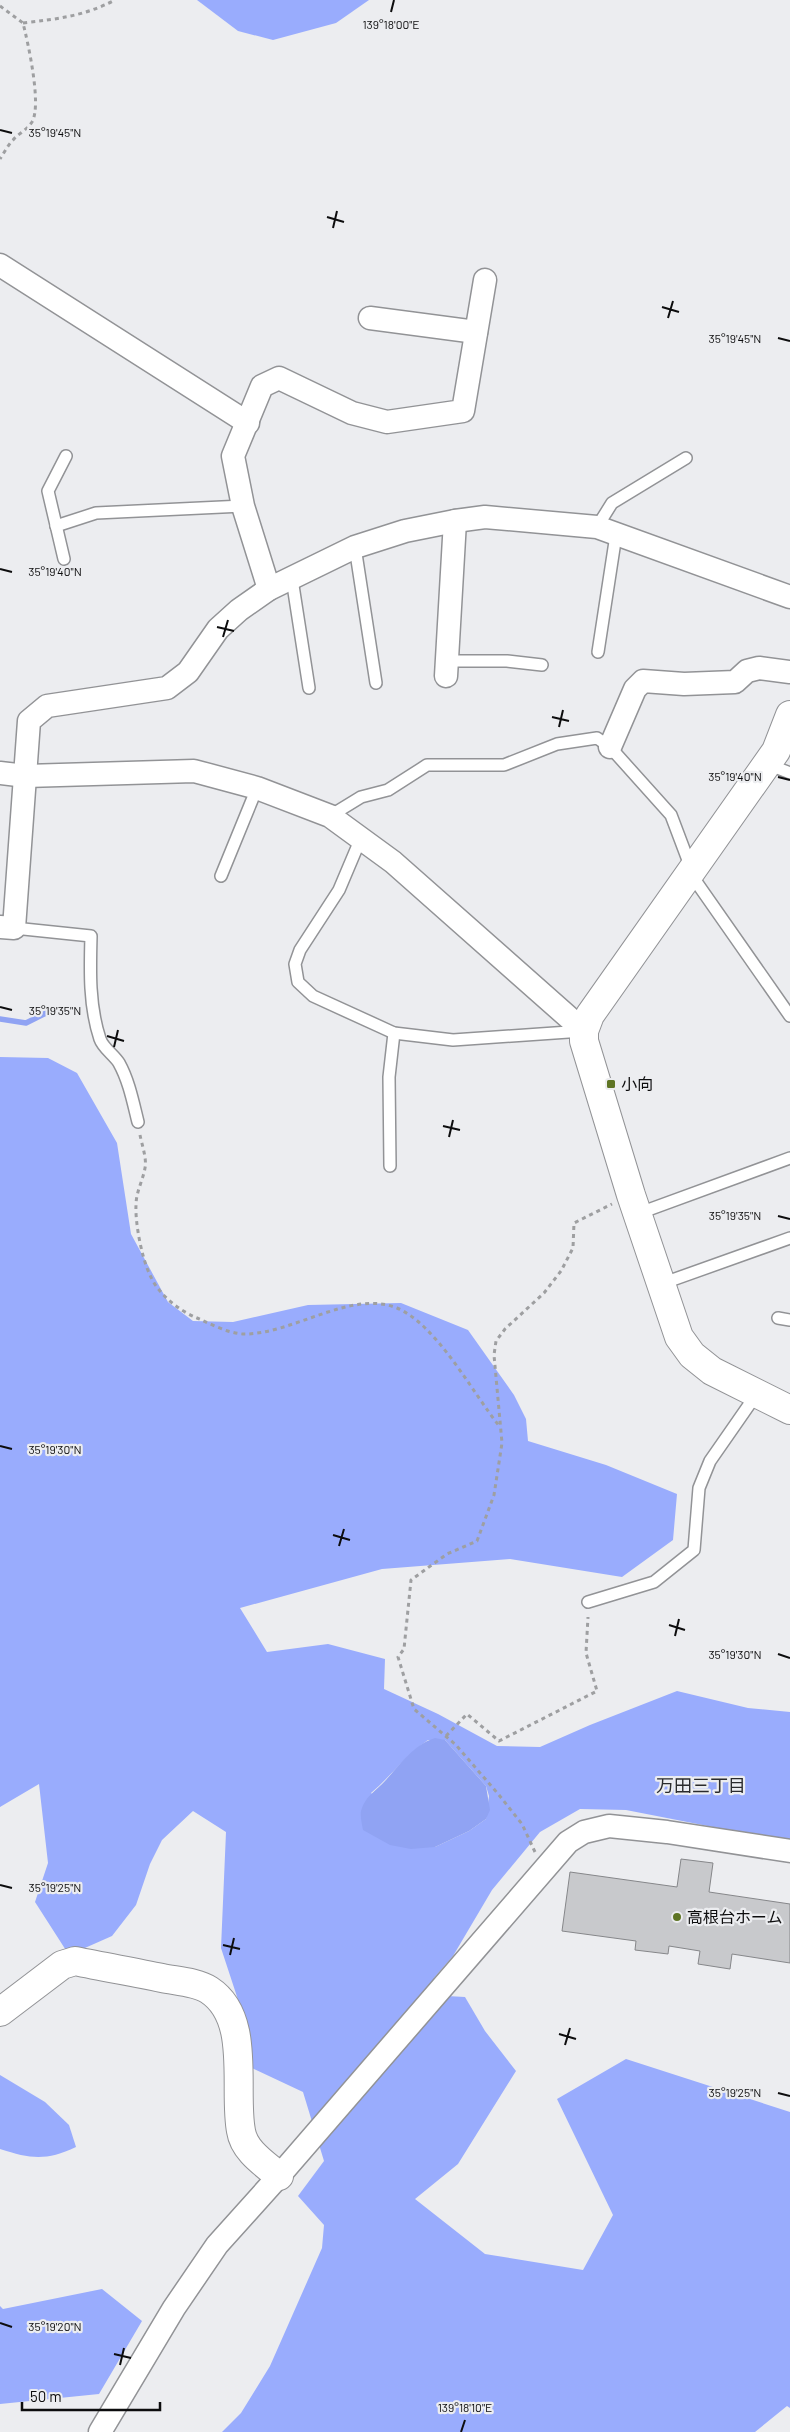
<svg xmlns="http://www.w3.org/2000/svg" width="790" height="2432" font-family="Barlow,'Noto Sans JP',sans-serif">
	<rect width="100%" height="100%" fill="#ecedf0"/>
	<g fill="#99acfd" fill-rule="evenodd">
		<path d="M 197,0 L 369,0 L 336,23 L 273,40 L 238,31 Z"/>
		<path d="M 0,1057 L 48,1058 L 77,1073 L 117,1143 L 131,1234 L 168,1302 L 193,1321 L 233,1322 L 308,1305 L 401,1303 L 468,1330 L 514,1395 L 526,1419 L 528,1441 L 606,1465 L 677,1494 L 673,1540 L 622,1577 L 510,1559 L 382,1569 L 240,1608 L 267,1652 L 328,1644 L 385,1659 L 384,1689 L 438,1714 L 497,1746 L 540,1747 L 590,1725 L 677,1691 L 748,1708 L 790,1712 L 790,1842 L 626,1810 L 580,1809 L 540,1832 L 492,1890 L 453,1956 L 434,1978 L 447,1996 L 465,1997 L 485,2031 L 516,2071 L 458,2164 L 415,2199 L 485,2254 L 583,2270 L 613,2215 L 557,2099 L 626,2059 L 790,2112 L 790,2408 L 787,2406 L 755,2432 L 222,2432 L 241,2413 L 270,2366 L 322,2248 L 324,2225 L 298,2196 L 324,2161 L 303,2092 L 252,2068 L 244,2018 L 221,1948 L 226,1832 L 193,1811 L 162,1840 L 150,1864 L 136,1905 L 112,1936 L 69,1955 L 35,1902 L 48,1863 L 39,1784 L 0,1807 ZM 428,1740 L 445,1740 L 486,1786 L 489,1796 L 486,1819 L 469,1831 L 435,1847 L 371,1793 C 391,1776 406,1755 428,1740 Z"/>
		<path d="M 0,2075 L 45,2102 L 69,2125 L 76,2147 C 46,2161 31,2159 0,2149 Z"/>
		<path d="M 102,2289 L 142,2321 L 99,2394 L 0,2404 L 0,2306 L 3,2309 Z"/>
	</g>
	<path fill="#90a3f3" d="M 435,1738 L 445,1740 L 486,1786 L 490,1810 L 486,1819 L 469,1831 L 435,1847 L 411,1849 L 390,1845 L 363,1830 C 362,1824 360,1816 361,1811 C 365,1796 376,1791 385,1781 C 400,1765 413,1745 435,1738 Z"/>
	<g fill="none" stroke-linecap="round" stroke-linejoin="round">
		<path stroke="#90a3f3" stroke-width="5.5" d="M 0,1019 L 26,1023 L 46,1013"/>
	</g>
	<path fill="#c8c9cc" stroke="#86878a" d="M 681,1859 L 713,1863 L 709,1892 L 790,1904 L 790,1963 L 732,1954 L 730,1969 L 698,1964 L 700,1951 L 669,1946 L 668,1954 L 635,1950 L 636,1941 L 562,1931 L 570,1872 L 677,1887 Z"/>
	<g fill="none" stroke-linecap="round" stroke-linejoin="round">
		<defs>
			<g id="lane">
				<path d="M 56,526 L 96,513 L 243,506"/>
				<path d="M 597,527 L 612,503 L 686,458"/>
				<path d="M 355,547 L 376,683"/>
				<path d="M 64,559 L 48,491 L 66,456"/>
				<path d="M 292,579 L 309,688"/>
				<path d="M 598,652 L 616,535"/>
				<path d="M 447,661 L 507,661 L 542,665"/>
				<path d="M 767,764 L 790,773"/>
				<path d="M 330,816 L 361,797 L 388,790 L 427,765 L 504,765 L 557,744 L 597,738 L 610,747 L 671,815 L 691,868"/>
				<path d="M 361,838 L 339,890 L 300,950 L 295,964 L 298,982 L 313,996 L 394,1033 L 453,1040 L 583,1031"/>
				<path d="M 690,873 L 790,1016"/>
				<path d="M 221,876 L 257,788"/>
				<path d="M 14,928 L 91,936 C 90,971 89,1006 100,1039 C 103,1048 114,1055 119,1063 C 129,1081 133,1102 138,1122"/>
				<path d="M 390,1166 L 389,1077 L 394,1033"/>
				<path d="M 637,1214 L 790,1158"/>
				<path d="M 661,1284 L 790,1238"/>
				<path d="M 778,1318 L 790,1320"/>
				<path d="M 588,1602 L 654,1582 L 694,1550 L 699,1488 L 710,1461 L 758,1392"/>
			</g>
			<g id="street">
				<path d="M 0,265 L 248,423"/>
				<path d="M 370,318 L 476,332"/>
				<path d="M 269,589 L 243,506 L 233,456 L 262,386 L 279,378 L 352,413 L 387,422 L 463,411 L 485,280"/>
				<path d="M 446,676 L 455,521"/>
				<path d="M 610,747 L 635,689 L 643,681 L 684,684 L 735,682 L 747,671 L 759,668 L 790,672"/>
				<path d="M 0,773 L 26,776 L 194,771 L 257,788 L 330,816 L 393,862 L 584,1031"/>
				<path d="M 0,927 L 14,928 L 29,721 L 47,706 L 167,688 L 188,672 L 218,629 L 239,610 L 269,589 L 355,547 L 405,531 L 455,521 L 485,517 L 597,527 L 790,597"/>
				<path d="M 100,2432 L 174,2308 L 217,2245 L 279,2176 L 568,1842 L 584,1832 L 609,1826 L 667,1832 L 790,1851"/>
			</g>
			<g id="secondary">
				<path d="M 790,715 L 776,751 L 590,1015 L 584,1031 L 584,1041 L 631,1195 L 679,1337 L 692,1355 L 712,1371 L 790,1410"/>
				<path d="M 0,2012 L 62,1965 L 75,1961 C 104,1967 133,1972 162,1978 C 176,1981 197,1982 209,1990 C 252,2018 233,2089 241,2131 C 244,2151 265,2164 279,2176"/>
			</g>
		</defs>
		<use href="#lane" stroke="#929396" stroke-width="14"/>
		<use href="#street" stroke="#929396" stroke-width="25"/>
		<use href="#secondary" stroke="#929396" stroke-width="30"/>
		<g stroke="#9e9fa1" stroke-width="3" stroke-dasharray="4 4" stroke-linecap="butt">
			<path d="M 0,6 L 23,23 C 28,43 42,105 32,122 C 27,130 19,133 13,140 C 8,145 4,153 0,159"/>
			<path d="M 23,23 C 58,19 84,16 115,0"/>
			<path d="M 140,1135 C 142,1145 147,1159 145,1168 C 143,1180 136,1192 136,1205 C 135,1223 142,1259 150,1275 C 158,1294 178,1310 197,1318 C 211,1324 227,1333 243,1334 C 292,1335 351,1289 397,1308 C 437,1325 472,1392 500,1427"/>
			<path d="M 446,1736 L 467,1714 L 499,1741 L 597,1691 L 586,1653 L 588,1617"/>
			<path d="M 535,1852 L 522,1824 L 499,1795 L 456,1745 L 414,1709 L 398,1657 L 404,1649 L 405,1639 L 411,1580 L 447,1554 L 477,1541 L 494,1495 L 502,1443 L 494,1355 L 496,1341 L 505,1329 L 544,1293 L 561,1271 L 573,1248 L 574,1223 L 612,1204"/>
		</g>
		<use href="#lane" stroke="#fff" stroke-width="11"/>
		<use href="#street" stroke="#fff" stroke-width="22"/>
		<use href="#secondary" stroke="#fff" stroke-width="28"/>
	</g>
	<path fill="none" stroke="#0d0d0e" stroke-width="2" d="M 391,12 L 394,0M 0,130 L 12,133M 327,217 L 344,222M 333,228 L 337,211M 662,307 L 679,312M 668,318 L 673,301M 778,338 L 790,341M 0,569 L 12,572M 217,627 L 234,631M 223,637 L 228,620M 552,717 L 569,721M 559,727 L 563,710M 778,777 L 790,780M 0,1007 L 12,1010M 107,1036 L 124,1041M 114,1047 L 118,1030M 443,1126 L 460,1130M 449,1137 L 453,1120M 778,1216 L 790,1219M 0,1446 L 12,1449M 333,1535 L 350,1540M 339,1546 L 344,1529M 669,1625 L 685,1630M 675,1636 L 679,1619M 778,1654 L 790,1658M 0,1885 L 12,1888M 223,1945 L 240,1949M 230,1955 L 234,1938M 559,2034 L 576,2039M 565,2045 L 570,2028M 778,2093 L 790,2096M 0,2323 L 12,2327M 114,2354 L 131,2358M 120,2365 L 124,2348M 461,2432 L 465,2420"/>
	<g fill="#5e7424" stroke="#ecedf0" stroke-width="2">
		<rect x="606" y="1079" width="10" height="10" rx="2.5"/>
		<circle cx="677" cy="1917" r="5"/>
	</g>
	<g text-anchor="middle" stroke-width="4.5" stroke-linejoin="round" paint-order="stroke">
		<g font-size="16" fill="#0d0d0e" stroke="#ecedf0" text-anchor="start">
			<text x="621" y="1090">小向</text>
			<text x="687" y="1923">高根台ホーム</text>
		</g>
		<g font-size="18" fill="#2a2b2d" stroke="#ecedf0">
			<text x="701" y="1792">万田三丁目</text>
		</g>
	</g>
	<g font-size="12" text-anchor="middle" fill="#0d0d0e" stroke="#ecedf0" stroke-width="4.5" stroke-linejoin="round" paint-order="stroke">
		<text x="391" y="29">139°18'00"E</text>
		<text x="55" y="137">35°19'45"N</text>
		<text x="735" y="343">35°19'45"N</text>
		<text x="55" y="576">35°19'40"N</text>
		<text x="735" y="781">35°19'40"N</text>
		<text x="55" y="1015">35°19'35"N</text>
		<text x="735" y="1220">35°19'35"N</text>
		<text x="55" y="1454">35°19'30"N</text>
		<text x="735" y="1659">35°19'30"N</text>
		<text x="55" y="1892">35°19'25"N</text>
		<text x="735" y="2097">35°19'25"N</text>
		<text x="55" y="2331">35°19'20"N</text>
		<text x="465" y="2412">139°18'10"E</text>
	</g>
	<path d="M22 2402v8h138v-8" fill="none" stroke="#0d0d0e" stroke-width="2.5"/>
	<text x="30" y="2402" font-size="15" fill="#0d0d0e" stroke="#ecedf0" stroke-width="4" paint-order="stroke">50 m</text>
</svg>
